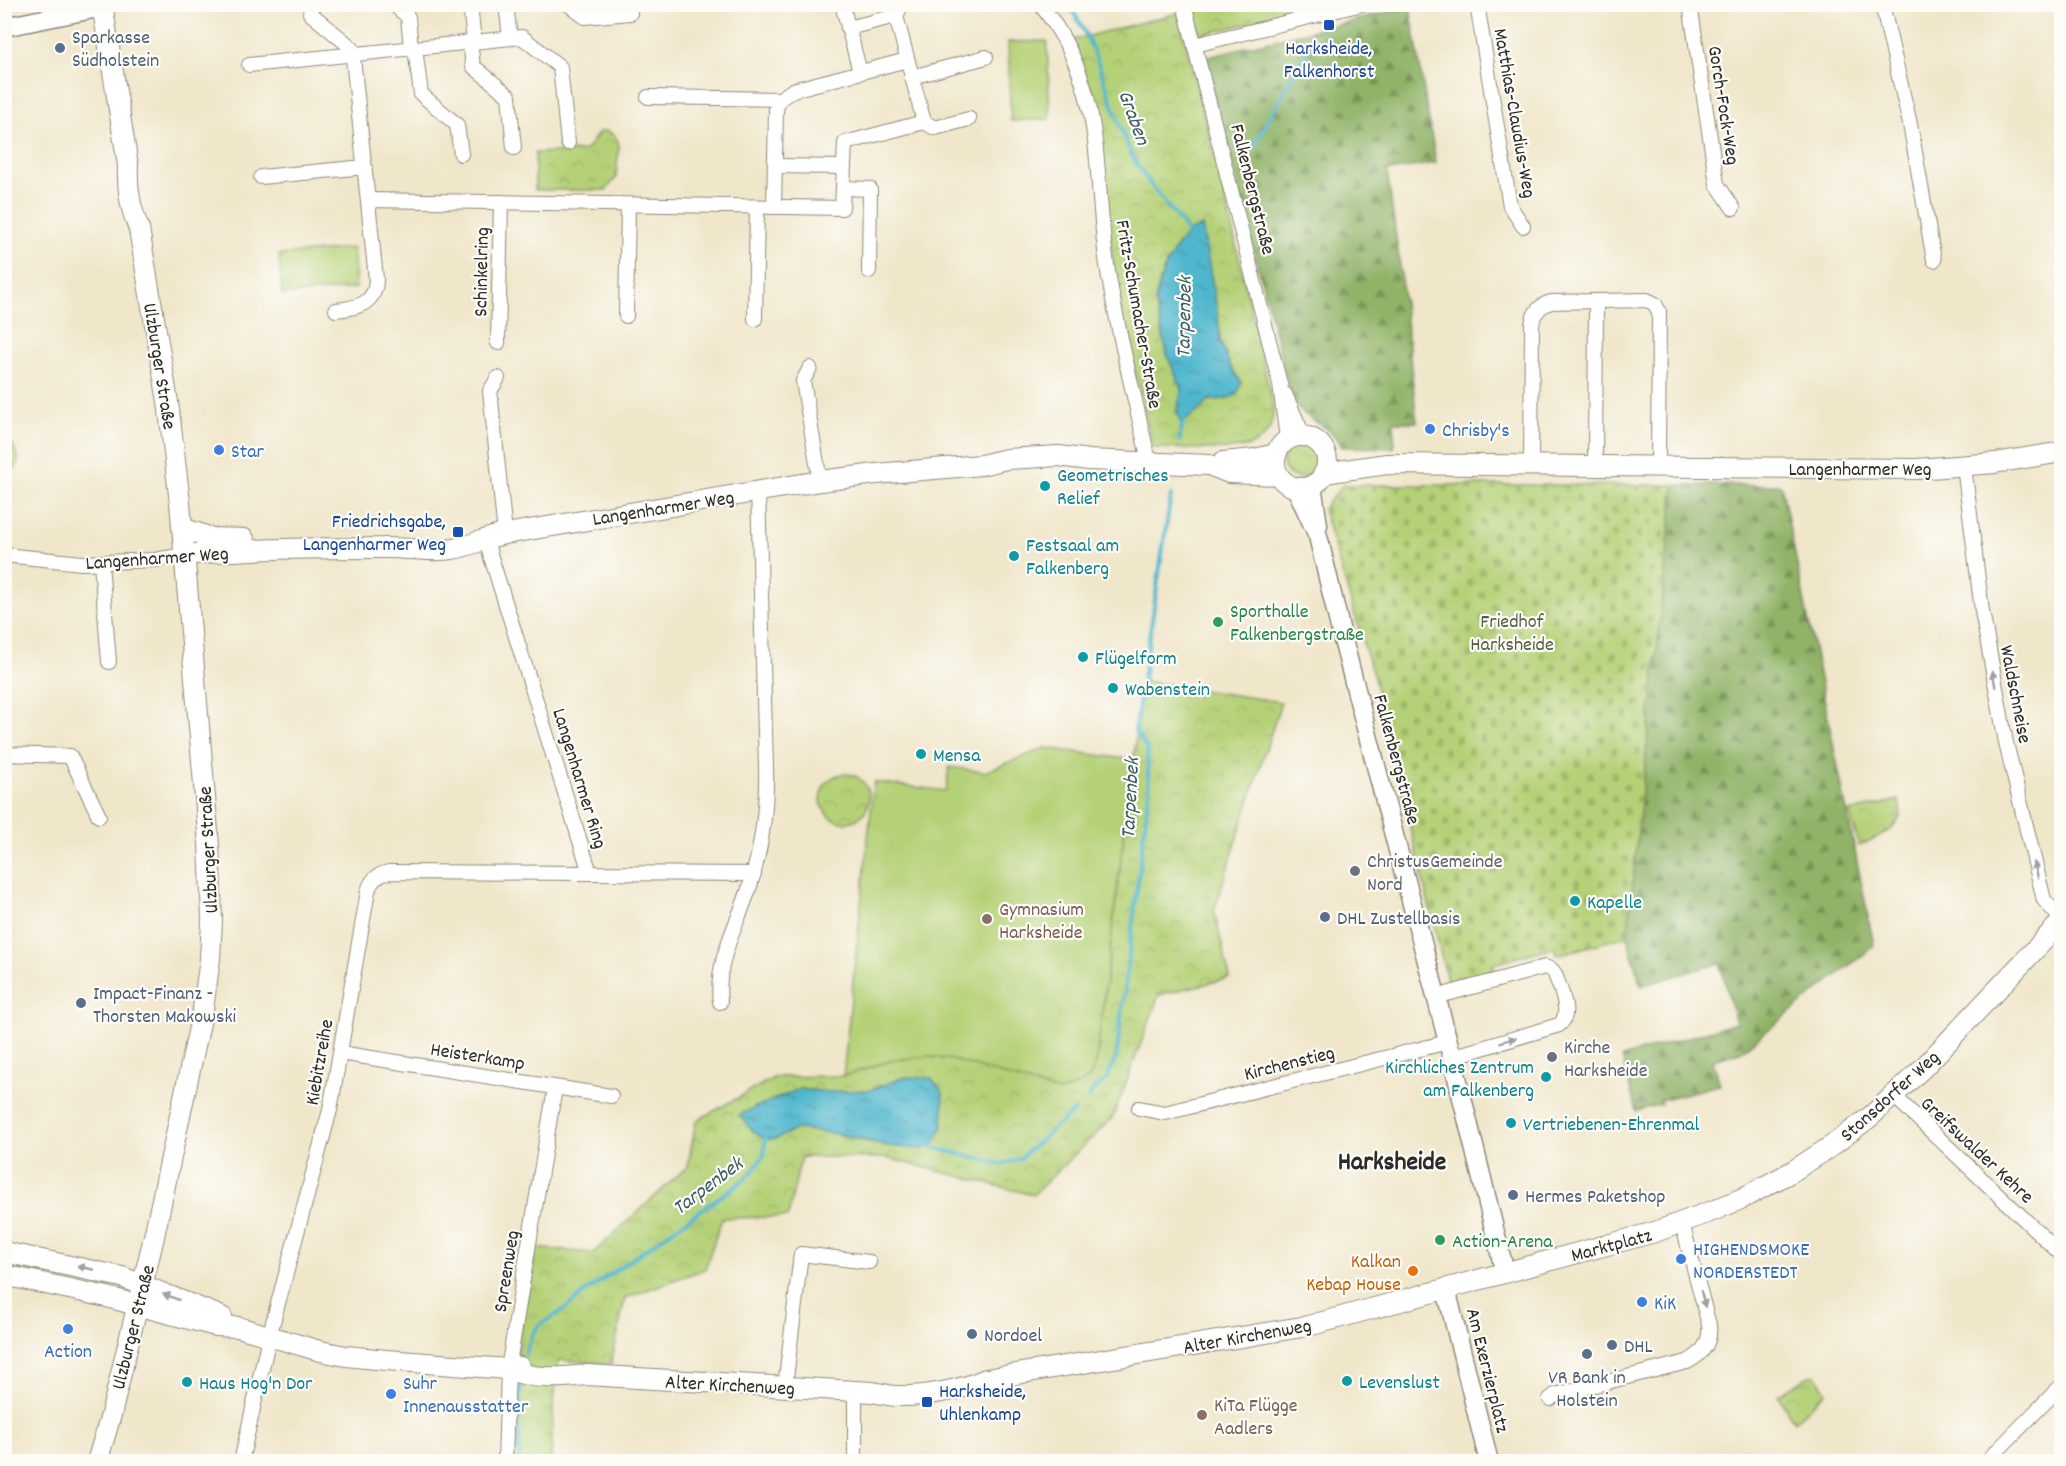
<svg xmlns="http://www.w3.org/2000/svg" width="2066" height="1466" font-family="Dekko,sans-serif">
	<defs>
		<pattern id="grass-tufts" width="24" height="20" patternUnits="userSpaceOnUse" patternTransform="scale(1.5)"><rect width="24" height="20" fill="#b5d177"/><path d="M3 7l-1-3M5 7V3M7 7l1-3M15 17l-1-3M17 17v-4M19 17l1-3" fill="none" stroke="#9cb467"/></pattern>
		<pattern id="forest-firs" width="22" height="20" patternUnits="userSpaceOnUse" patternTransform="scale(1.5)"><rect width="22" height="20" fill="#90b368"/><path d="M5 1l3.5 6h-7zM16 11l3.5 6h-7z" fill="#769256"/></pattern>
		<pattern id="cemetery-stones" width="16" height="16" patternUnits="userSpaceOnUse" patternTransform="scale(1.5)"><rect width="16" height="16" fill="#b5d177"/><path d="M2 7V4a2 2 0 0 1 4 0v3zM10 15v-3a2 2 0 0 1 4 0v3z" fill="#9cb467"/></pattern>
		<pattern id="park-crowns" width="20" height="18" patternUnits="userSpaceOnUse" patternTransform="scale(1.5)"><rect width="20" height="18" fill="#b5d177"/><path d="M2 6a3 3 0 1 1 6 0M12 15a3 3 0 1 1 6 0" fill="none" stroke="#9cb467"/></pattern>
		<pattern id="water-ripples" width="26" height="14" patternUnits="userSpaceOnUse" patternTransform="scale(1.5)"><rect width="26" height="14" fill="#4fb7cd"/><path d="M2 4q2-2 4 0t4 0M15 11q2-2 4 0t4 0" fill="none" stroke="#4295a7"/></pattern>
	</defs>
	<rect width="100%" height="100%" fill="#fdfcf7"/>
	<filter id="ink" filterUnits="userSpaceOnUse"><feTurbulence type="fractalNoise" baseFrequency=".0167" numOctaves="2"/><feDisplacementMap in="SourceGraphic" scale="12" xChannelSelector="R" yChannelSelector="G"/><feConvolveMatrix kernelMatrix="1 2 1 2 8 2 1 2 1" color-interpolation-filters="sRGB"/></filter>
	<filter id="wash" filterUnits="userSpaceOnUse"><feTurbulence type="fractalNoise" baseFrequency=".008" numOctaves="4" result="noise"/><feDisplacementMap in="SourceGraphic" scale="24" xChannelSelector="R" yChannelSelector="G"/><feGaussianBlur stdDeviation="1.35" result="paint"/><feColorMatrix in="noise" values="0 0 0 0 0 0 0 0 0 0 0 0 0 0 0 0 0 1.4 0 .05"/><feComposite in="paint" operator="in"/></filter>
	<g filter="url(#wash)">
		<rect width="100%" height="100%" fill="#f0e6ca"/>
		<g fill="url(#grass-tufts)" stroke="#707e51" stroke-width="1.5">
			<circle cx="1300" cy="461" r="17"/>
			<path d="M 4,1255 L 110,1277 L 109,1286 L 5,1265 Z"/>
		</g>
		<g fill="url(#forest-firs)" stroke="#5e6f4a" stroke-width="1.5">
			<path d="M 1410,7 L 1436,163 L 1387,171 L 1400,266 L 1417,422 L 1394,422 L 1394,448 L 1342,447 C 1331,424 1304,421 1292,400 L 1204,57 Z"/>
			<path d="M 1674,485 L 1781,485 L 1874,946 L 1740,1052 L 1713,1060 L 1720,1085 L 1660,1100 L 1661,1104 L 1636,1111 L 1622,1057 L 1736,1023 L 1720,963 L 1641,986 L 1627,936 Z"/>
		</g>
		<path fill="url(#cemetery-stones)" stroke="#707e51" stroke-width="1.5" d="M 1343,485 L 1674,485 L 1627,936 L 1557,955 L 1554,947 L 1493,964 L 1495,971 L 1448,984 L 1375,682 L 1323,509 Z"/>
		<g fill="url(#park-crowns)" stroke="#707e51" stroke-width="1.5" fill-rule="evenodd">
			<path d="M 1192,4 L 1326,4 L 1326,5 L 1199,35 Z"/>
			<path d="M 1178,13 L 1224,193 L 1273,405 C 1276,452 1235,450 1201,449 C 1185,448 1169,448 1153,448 L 1124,323 L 1114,270 L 1108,224 L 1099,121 L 1090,87 L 1069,41 ZM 1202,227 L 1218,316 L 1220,340 L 1230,366 L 1241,383 L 1225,399 L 1209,400 L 1201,409 L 1182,423 L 1177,412 L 1182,389 L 1168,357 L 1155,301 L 1163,271 Z"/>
			<path d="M 606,131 L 613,134 L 617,139 L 619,146 L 616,178 L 606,190 L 535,190 L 535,153 L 583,151 L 588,148 L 599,132 Z"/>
			<path d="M 4,440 L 12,443 L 18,457 L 17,466 L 8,473 L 5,472 Z"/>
			<path d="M 1143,681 L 1281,702 L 1214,911 L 1230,978 L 1159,995 L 1113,1117 L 1033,1195 L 887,1158 L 801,1157 L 788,1217 L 722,1218 L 705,1269 L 625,1298 L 611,1364 L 559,1360 L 554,1390 L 551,1461 L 510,1462 L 516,1359 L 535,1248 L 593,1253 L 688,1166 L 696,1121 L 775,1077 L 843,1076 L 893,1060 L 913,1056 L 928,1056 L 954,1060 L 1078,1085 L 1090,1077 L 1096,1062 ZM 905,1077 L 943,1125 L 935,1142 L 929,1147 C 916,1147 901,1148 887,1146 C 858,1141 830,1130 800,1129 C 779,1129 770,1153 751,1127 L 754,1107 L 773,1102 L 799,1089 L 830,1092 L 870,1090 Z"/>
			<circle cx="845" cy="798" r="24"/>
			<path d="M 1899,800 L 1901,816 L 1891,830 L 1859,846 L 1849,812 Z"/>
			<path d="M 1816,1375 L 1826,1392 L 1794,1422 L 1778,1395 L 1807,1377 Z"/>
		</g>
		<g fill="#b5d177" stroke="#707e51" stroke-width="1.5">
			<path d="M 1047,41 L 1050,119 L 1011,121 L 1008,42 Z"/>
			<path d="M 353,248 L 356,288 L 282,295 L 279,255 Z"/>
			<path d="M 1045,748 L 1133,760 L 1096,1062 L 1090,1077 L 1078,1085 L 1059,1092 L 954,1060 L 928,1056 L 893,1060 L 843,1076 L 874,782 L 946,791 L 949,767 L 985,772 Z"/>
		</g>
		<g fill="url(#water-ripples)" stroke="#3d717c" stroke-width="1.5">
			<path d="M 1202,226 L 1218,316 L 1220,340 L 1230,366 L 1241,382 L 1237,395 L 1225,399 L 1209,400 L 1201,409 L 1181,424 L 1177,412 L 1182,389 L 1168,357 L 1155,301 L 1163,271 L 1175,249 L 1188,232 Z"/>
			<path d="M 905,1077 L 931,1078 L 943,1092 L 943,1125 L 935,1142 L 929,1147 L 918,1149 L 888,1146 L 840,1134 L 797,1129 L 776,1139 L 765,1139 L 755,1133 L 739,1115 L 799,1089 L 830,1092 L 870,1090 Z"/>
		</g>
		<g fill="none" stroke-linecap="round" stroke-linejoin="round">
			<g stroke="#4fb7cd" stroke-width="4">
				<path d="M 1068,4 C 1101,51 1109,107 1133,157 C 1146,183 1171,208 1188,232"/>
				<path d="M 1250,152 L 1312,42"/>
				<path d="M 1179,441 L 1183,421"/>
				<path d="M 1088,1098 L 1093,1090 L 1106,1080 L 1116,1058 L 1149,792 L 1147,748 L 1135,731 L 1171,495"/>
				<path d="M 927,1146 L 1001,1164 L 1019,1159 L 1075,1110"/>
				<path d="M 525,1354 L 532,1335 L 539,1325 L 565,1309 L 588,1290 L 741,1182 L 752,1172 L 764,1155 L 766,1135"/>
				<path d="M 520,1462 L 518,1425 L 521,1381"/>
			</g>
		</g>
	</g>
	<g filter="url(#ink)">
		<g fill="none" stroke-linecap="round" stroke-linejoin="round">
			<defs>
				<g id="minor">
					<path d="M 393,4 L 408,17 L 411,48"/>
					<path d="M 470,4 L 474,42"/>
					<path d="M 506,4 L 510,38"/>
					<path d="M 568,4 L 585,17 L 630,13"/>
					<path d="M 842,4 L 860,72"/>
					<path d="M 1040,4 C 1108,89 1092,167 1107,265 C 1117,332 1135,397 1149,462"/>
					<path d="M 1184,4 L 1280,384 L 1287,440"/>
					<path d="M 1477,4 L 1510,206 L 1523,226"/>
					<path d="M 1690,4 L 1717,184 L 1733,208"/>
					<path d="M 1882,4 L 1910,124 L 1934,260"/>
					<path d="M 310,13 L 352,48 L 376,279 C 376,304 357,308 336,310"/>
					<path d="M 896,16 L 924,122 L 935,128 L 969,119"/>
					<path d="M 848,28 L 896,16 L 902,4"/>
					<path d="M 470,42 L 473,66 L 509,96 L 514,148"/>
					<path d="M 1195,45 L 1362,4"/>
					<path d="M 415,48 L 421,94 L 457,125 L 461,154"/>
					<path d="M 249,65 L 522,37 L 560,67 L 568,143"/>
					<path d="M 912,77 L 986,57"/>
					<path d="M 648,97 L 780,99 L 793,90 L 907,60"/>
					<path d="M 775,166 L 843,167"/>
					<path d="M 261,177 L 365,167"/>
					<path d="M 843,188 L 870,189 L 869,271"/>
					<path d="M 368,200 L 842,208 L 845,143 L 924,122"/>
					<path d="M 774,207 L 776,109 L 780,99"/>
					<path d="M 626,316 L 628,205"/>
					<path d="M 755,319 L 757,207"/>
					<path d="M 498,343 L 501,202"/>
					<path d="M 810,368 L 803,381 L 820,481"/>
					<path d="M 498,378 L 490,391 L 505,534"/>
					<path d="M 1285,394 L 1304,437"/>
					<path d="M 1531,466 L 1532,324 C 1534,312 1540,305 1551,302 L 1647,300 L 1655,304 L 1659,312 L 1658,467"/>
					<path d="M 1964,466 L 1982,611 L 2006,743 L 2044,900 L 2062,920"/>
					<path d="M 1595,467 L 1596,301"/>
					<path d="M 485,538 L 590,873 L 754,874"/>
					<path d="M 4,555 L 82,563 L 155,560 L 184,555"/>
					<path d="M 101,563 L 109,662"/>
					<path d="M 4,754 L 70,756 L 99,816"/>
					<path d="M 1436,997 L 1545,967 L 1552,970 L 1555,974 C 1560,989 1573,1014 1559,1025 L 1452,1057"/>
					<path d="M 720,1002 C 715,960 738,924 750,886 C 762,847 767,807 766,767 L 758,491"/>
					<path d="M 340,1053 L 611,1096"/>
					<path d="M 1894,1096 L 2062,1255"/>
					<path d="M 1139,1108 L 1165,1113 L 1448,1042"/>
					<path d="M 785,1387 L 801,1254 L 869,1262"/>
					<path d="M 1550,1399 L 1555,1395 L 1687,1362 C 1703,1354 1711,1342 1709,1325 L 1682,1223"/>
					<path d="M 241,1462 L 269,1337 L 330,1110 L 368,891 C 371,880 378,874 389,872 L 590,873"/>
					<path d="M 505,1462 L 508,1369 L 555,1088"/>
					<path d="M 855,1462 L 855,1391"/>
					<path d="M 1986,1462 L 2062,1385"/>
				</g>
				<g id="tertiary">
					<path d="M 4,27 L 103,7"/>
					<path d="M 1312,485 L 1318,525"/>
					<path d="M 1296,488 L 1318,536 L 1342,636 L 1452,1057 L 1505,1273"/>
					<path d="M 1446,1289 L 1489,1462"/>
				</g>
				<g id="secondary">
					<circle cx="1301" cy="462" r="26"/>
					<path d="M 1223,462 L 1255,459 L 1276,454"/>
					<path d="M 1324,473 L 1387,464 L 1917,469 L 1995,463 L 2062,452"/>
					<path d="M 182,528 L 212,538 L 244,539"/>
					<path d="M 184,555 C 250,548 317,548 383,548 C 406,547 430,553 453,549 C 471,546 487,537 505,534 L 820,481 L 876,474 L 981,465 L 1007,459 L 1059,456 L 1089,460 L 1209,465 L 1229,473 L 1278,475"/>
					<path d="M 4,1252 L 122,1277 L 222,1317"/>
					<path d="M 4,1275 L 107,1297 L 216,1326 L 238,1327 L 320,1351 L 346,1356 L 386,1360 L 508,1369 L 520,1367"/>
					<path d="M 508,1369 C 533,1380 560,1378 587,1375 L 872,1392 C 880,1393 888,1396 896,1396 C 922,1397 963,1390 986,1379 L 1308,1326 L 1655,1232 L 1715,1210 L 1743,1198 L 1793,1171 L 1830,1147 L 1870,1117 L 1923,1068 L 2062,921"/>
					<path d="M 97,1462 L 111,1415 L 153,1241 L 203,1009 L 210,959 L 212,920 L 209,844 L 180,503 L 168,402 L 139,229 C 130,207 127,189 128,165 L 102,4"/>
				</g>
			</defs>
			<use href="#minor" stroke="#8e887a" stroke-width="16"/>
			<use href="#tertiary" stroke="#8e887a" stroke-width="21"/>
			<use href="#secondary" stroke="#8e887a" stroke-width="22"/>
			<use href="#minor" stroke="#fff" stroke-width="14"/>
			<use href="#tertiary" stroke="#fff" stroke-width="18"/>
			<use href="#secondary" stroke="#fff" stroke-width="20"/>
		</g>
		<defs><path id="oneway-solid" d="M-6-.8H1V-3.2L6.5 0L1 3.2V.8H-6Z" transform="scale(1.5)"/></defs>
		<g fill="#a0a0a0">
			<use href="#oneway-solid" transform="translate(1994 679) rotate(-100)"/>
			<use href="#oneway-solid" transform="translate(2036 870) rotate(-105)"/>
			<use href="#oneway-solid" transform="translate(1508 1040) rotate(-17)"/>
			<use href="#oneway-solid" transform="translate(86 1268) rotate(-169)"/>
			<use href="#oneway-solid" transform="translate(171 1297) rotate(-159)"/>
			<use href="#oneway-solid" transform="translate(1703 1299) rotate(75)"/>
		</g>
	</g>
	<g fill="#1a4fb4" stroke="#fdfcf7" stroke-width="2">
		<rect x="1323" y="19" width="12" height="12" rx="3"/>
		<rect x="452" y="526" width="12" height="12" rx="3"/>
		<rect x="921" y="1396" width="12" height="12" rx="3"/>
	</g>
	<g fill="#5c6f8a" stroke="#fdfcf7" stroke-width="2">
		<circle cx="60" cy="48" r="6"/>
		<circle cx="1325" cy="917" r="6"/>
		<circle cx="81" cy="1003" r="6"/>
		<circle cx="1513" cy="1195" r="6"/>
		<circle cx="972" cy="1334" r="6"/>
		<circle cx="1612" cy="1345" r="6"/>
		<circle cx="1587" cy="1354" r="6"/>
	</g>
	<g fill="#3f7fe0" stroke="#fdfcf7" stroke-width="2">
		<circle cx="1430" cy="429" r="6"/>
		<circle cx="219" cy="450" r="6"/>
		<circle cx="1681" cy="1259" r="6"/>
		<circle cx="1642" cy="1302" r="6"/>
		<circle cx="68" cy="1329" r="6"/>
		<circle cx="391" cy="1394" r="6"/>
	</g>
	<g fill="#0f9aa8" stroke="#fdfcf7" stroke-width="2">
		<circle cx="1045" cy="486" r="6"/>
		<circle cx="1014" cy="556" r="6"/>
		<circle cx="1083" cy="657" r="6"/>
		<circle cx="1113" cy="688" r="6"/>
		<circle cx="921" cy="754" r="6"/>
		<circle cx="1575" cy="901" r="6"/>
		<circle cx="1546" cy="1077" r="6"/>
		<circle cx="1511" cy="1123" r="6"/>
		<circle cx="1347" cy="1381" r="6"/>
		<circle cx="187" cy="1382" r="6"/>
	</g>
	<g fill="#2e9e5b" stroke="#fdfcf7" stroke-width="2">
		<circle cx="1218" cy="622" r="6"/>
		<circle cx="1440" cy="1240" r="6"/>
	</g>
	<g fill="#6b7280" stroke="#fdfcf7" stroke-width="2">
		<circle cx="1355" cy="871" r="6"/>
		<circle cx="1552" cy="1057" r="6"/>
	</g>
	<g fill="#8d6e63" stroke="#fdfcf7" stroke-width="2">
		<circle cx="987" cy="919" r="6"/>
		<circle cx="1202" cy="1415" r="6"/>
	</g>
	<circle fill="#e8710a" stroke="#fdfcf7" stroke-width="2" cx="1413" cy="1271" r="6"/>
	<g text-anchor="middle" stroke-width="4.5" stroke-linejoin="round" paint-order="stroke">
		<g font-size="20" fill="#4e5e75" stroke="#fdfcf7" text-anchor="start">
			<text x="72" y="43">Sparkasse<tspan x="72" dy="23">Südholstein</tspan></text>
			<text x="1337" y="924">DHL Zustellbasis</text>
			<text x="93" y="999">Impact-Finanz -<tspan x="93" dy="23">Thorsten Makowski</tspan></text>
			<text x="1525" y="1202">Hermes Paketshop</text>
			<text x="984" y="1341">Nordoel</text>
			<text x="1624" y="1352">DHL</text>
			<text x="1587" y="1383" text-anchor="middle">VR Bank in<tspan x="1587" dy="23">Holstein</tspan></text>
		</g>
		<g font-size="20" fill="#164399" stroke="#fdfcf7">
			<text x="1329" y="54">Harksheide,<tspan x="1329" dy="23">Falkenhorst</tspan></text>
			<text x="446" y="527" text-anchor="end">Friedrichsgabe,<tspan x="446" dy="23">Langenharmer Weg</tspan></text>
			<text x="939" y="1397" text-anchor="start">Harksheide,<tspan x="939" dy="23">Uhlenkamp</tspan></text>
		</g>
		<g font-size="20" fill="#2b2b2b" stroke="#fdfcf7">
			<text transform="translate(1725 105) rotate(81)" y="7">Gorch-Fock-Weg</text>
			<text transform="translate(1516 113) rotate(80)" y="7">Matthias-Claudius-Weg</text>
			<text transform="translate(1254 189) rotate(76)" y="7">Falkenbergstraße</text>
			<text transform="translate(480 272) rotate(-89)" y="7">Schinkelring</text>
			<text transform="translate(1140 314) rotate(80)" y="7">Fritz-Schumacher-Straße</text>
			<text transform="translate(161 366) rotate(81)" y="7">Ulzburger Straße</text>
			<text x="1860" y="475">Langenharmer Weg</text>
			<text transform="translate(663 507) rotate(-9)" y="7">Langenharmer Weg</text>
			<text transform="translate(157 557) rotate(-4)" y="7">Langenharmer Weg</text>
			<text transform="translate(2017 694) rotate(79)" y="7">Waldschneise</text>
			<text transform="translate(1398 759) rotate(75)" y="7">Falkenbergstraße</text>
			<text transform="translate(581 778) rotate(73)" y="7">Langenharmer Ring</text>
			<text transform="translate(207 850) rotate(-93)" y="7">Ulzburger Straße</text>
			<text transform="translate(478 1055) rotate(9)" y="7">Heisterkamp</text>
			<text transform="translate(318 1062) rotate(-80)" y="7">Kiebitzreihe</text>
			<text transform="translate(1289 1062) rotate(-14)" y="7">Kirchenstieg</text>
			<text transform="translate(1889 1095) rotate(-42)" y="7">Stonsdorfer Weg</text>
			<text transform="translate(1978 1149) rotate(43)" y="7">Greifswalder Kehre</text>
			<text transform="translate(1611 1244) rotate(-15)" y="7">Marktplatz</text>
			<text transform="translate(505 1271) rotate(-81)" y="7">Spreenweg</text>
			<text transform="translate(132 1327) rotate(-76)" y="7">Ulzburger Straße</text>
			<text transform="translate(1247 1335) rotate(-10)" y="7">Alter Kirchenweg</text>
			<text transform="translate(1489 1370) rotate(76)" y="7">Am Exerzierplatz</text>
			<text transform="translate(730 1384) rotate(3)" y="7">Alter Kirchenweg</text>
		</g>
		<g font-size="20" fill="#366cbe" stroke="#fdfcf7" text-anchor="start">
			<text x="1442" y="436">Chrisby's</text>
			<text x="231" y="457">Star</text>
			<text x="1693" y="1255">HIGHENDSMOKE<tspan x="1693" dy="23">NORDERSTEDT</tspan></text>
			<text x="1654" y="1309">KiK</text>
			<text x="68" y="1357" text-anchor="middle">Action</text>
			<text x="403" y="1389">Suhr<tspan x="403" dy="23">Innenausstatter</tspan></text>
		</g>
		<g font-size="20" fill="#0d838f" stroke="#fdfcf7" text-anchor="start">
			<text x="1057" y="481">Geometrisches<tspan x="1057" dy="23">Relief</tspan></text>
			<text x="1026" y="551">Festsaal am<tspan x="1026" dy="23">Falkenberg</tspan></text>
			<text x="1095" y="664">Flügelform</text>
			<text x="1125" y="695">Wabenstein</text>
			<text x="933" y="761">Mensa</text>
			<text x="1587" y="908">Kapelle</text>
			<text x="1534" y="1073" text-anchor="end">Kirchliches Zentrum<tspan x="1534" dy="23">am Falkenberg</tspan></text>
			<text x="1523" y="1130">Vertriebenen-Ehrenmal</text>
			<text x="1359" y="1388">Levenslust</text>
			<text x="199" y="1389">Haus Hog'n Dor</text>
		</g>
		<g font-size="20" fill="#27864d" stroke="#fdfcf7" text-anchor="start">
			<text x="1230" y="617">Sporthalle<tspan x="1230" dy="23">Falkenbergstraße</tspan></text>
			<text x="1452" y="1247">Action-Arena</text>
		</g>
		<g font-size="20" fill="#545d42" stroke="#fdfcf7">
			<text x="1512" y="627">Friedhof<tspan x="1512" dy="23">Harksheide</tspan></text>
		</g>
		<g font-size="20" fill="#5b616d" stroke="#fdfcf7" text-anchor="start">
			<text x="1367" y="867">ChristusGemeinde<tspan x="1367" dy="23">Nord</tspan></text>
			<text x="1564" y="1053">Kirche<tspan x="1564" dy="23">Harksheide</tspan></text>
		</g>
		<g font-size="20" fill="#785e54" stroke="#fdfcf7" text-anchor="start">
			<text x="999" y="915">Gymnasium<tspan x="999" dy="23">Harksheide</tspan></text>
			<text x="1214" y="1411">KiTa Flügge<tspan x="1214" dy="23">Aadlers</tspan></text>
		</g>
		<g font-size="20" fill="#c56008" stroke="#fdfcf7" text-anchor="end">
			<text x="1401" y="1267">Kalkan<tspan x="1401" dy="23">Kebap House</tspan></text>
		</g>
		<g font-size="21" font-style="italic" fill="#385c64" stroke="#fdfcf7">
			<text transform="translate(1135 117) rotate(70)" y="7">Graben</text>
			<text transform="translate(1183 317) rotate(-89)" y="7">Tarpenbek</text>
			<text transform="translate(1129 798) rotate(-87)" y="7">Tarpenbek</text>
			<text transform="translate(707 1185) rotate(-37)" y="7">Tarpenbek</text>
		</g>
		<g font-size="26" font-weight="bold" fill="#2b2b2b" stroke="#fdfcf7">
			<text x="1392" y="1169">Harksheide</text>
		</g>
	</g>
	<rect width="2066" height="1466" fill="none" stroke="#fdfcf7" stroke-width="24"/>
</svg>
